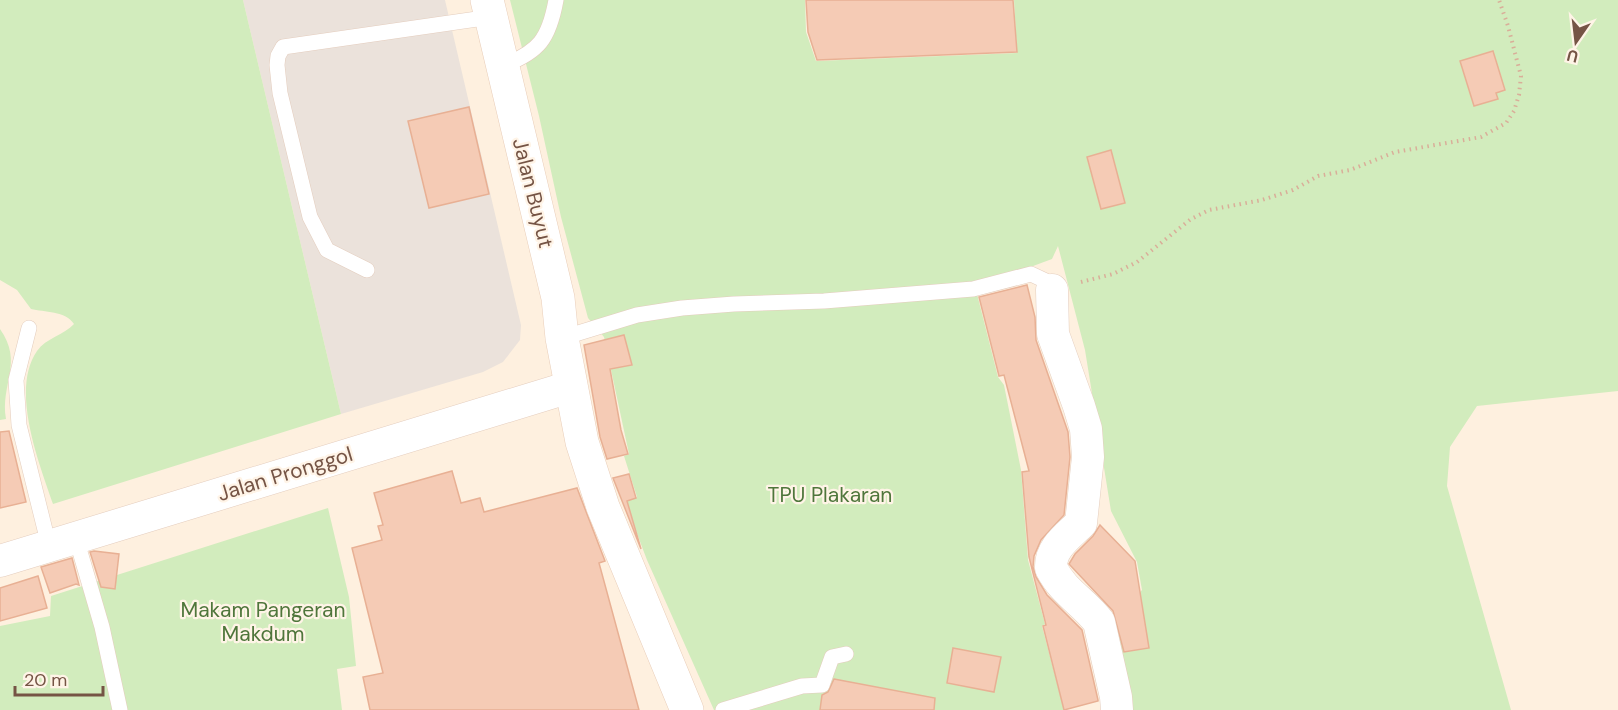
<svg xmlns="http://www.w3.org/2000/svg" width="1618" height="710" font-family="'DM Sans',sans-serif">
	<rect width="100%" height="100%" fill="#fef0df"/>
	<path fill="#ebe2db" d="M 243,0 L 445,0 L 521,325 L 520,340 L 503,362 L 483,372 L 341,414 Z"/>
	<g fill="#d2ecbd">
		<path d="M 0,0 L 243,0 L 341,414 L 53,504 C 39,463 10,390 37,351 C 46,338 64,335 74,324 C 66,311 44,312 31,309 L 17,290 L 0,280 Z"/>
		<path d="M 510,0 L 805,0 L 806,32 L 816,61 L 1017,53 L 1014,0 L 1618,0 L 1618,391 L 1477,406 L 1450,447 L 1447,486 L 1511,710 L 1122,710 L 1106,627 L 1142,590 L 1137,562 L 1111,511 L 1085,350 L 1058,246 L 1052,259 L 1025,269 L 974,282 L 998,377 L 1004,385 L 1021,470 L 1028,560 L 1045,624 L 1042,626 L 1064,710 L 714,710 L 647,560 L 625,502 L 637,497 L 624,456 L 629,454 L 604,337 L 588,318 L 561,217 L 539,116 Z"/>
		<path d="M 0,329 C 24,363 0,384 6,419 L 0,420 Z"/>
		<path d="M 328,508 L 349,597 L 356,666 L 337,669 L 342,710 L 0,710 L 0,626 L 50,616 L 51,596 Z"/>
	</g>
	<g fill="#f5cbb5" stroke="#e8b094" stroke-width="1.5">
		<path d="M 806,0 L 1013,0 L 1017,52 L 817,60 L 808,32 Z"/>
		<path d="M 1493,51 L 1505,90 L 1496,93 L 1498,99 L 1474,106 L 1460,61 Z"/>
		<path d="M 469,107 L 489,194 L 429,208 L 408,121 Z"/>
		<path d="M 1111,150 L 1125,203 L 1101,209 L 1087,157 Z"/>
		<path d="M 1027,285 L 1035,317 L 1036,340 L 1068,432 L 1070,457 L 1064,515 L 1041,540 L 1034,556 L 1033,567 L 1036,577 L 1047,595 L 1082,630 L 1098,700 L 1098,701 L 1064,710 L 1043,626 L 1046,625 L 1029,557 L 1022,472 L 1029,471 L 1004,375 L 999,376 L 979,297 Z"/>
		<path d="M 624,335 L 632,365 L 610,369 L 621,430 L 628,454 L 607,459 L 600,437 L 584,345 Z"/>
		<path d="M 9,431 L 26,502 L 0,508 L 0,432 Z"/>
		<path d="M 452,471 L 461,503 L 480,498 L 484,512 L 577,488 L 605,561 L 599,563 L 639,710 L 370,710 L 363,677 L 383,673 L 352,548 L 382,540 L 378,526 L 383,525 L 374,493 Z"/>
		<path d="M 629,474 L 636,498 L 627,501 L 641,549 L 613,478 Z"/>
		<path d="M 1100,525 L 1135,561 L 1149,648 L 1124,652 L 1113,611 L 1069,564 L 1075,554 L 1093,536 Z"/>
		<path d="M 94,551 L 119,554 L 115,589 L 101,587 L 90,552 Z"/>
		<path d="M 72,558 L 79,585 L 76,584 L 50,593 L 41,567 Z"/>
		<path d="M 38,576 L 47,608 L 0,621 L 0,588 Z"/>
		<path d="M 953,648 L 1001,657 L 994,692 L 947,683 Z"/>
		<path d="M 834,679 L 935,698 L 934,710 L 820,710 L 822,695 L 828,692 Z"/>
	</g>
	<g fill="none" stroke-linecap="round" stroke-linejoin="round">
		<defs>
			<g id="lane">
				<path d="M 502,66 C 539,52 549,39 556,0"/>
				<path d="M 367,270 L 327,250 L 310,217 L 280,93 L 277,65 L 278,56 L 283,47 L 491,17"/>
				<path d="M 29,328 L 16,380 L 19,425 L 49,546"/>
				<path d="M 562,338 L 637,315 L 682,308 L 734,304 L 824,301 L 973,289 L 1031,274 L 1048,282 L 1052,290"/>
				<path d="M 76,538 L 102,627 L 120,710"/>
				<path d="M 723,710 L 802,686 L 822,685 L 832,657 L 846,654"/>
			</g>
			<g id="street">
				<path d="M 1052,290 L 1053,334 L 1079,406 L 1086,429 L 1088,457 L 1081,523 C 1068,536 1050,548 1051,568 C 1064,593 1083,601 1099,622 L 1116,697 L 1117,710"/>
				<path d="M 0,561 L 570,387"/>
			</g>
			<path id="secondary" d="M 487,0 L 558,298 L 562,338 L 582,442 L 603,507 L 687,710"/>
		</defs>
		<use href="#lane" stroke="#e4cdbe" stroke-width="16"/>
		<use href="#street" stroke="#e4cdbe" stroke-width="33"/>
		<use href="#secondary" stroke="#e9ceba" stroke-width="34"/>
		<path stroke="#d9ae99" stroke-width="4" stroke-dasharray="1.5 4.5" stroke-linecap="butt" d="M 1081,282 L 1113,274 L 1137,262 L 1191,219 L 1209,210 L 1262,200 L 1293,190 L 1318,176 L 1350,170 L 1395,152 L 1481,137 L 1506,123 L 1514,111 L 1519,95 L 1521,76 L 1508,26 L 1499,0"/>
		<use href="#lane" stroke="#fff" stroke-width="15"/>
		<use href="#street" stroke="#fff" stroke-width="32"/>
		<use href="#secondary" stroke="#fff" stroke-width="33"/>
	</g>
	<g text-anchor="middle" stroke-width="4.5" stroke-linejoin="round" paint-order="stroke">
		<g font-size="21" fill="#755445" stroke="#fff4e7">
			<text transform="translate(533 193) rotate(76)" y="7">Jalan Buyut</text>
			<text transform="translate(285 474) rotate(-17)" y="7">Jalan Pronggol</text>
		</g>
		<g font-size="21" fill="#4f763b" stroke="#fff4e7">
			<text x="830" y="502">TPU Plakaran</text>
			<text x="263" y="617">Makam Pangeran<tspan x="263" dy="24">Makdum</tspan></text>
		</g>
	</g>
	<g transform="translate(1576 42) rotate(194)" stroke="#fff4e7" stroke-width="4.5" paint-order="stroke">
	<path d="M0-4.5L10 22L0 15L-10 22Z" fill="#755445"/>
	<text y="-9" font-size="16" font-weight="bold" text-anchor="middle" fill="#755445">U</text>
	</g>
	<path d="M15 686v9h88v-9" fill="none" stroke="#755445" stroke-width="3"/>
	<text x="24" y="686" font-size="18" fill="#755445" stroke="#fff4e7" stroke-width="4.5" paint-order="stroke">20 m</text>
</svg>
